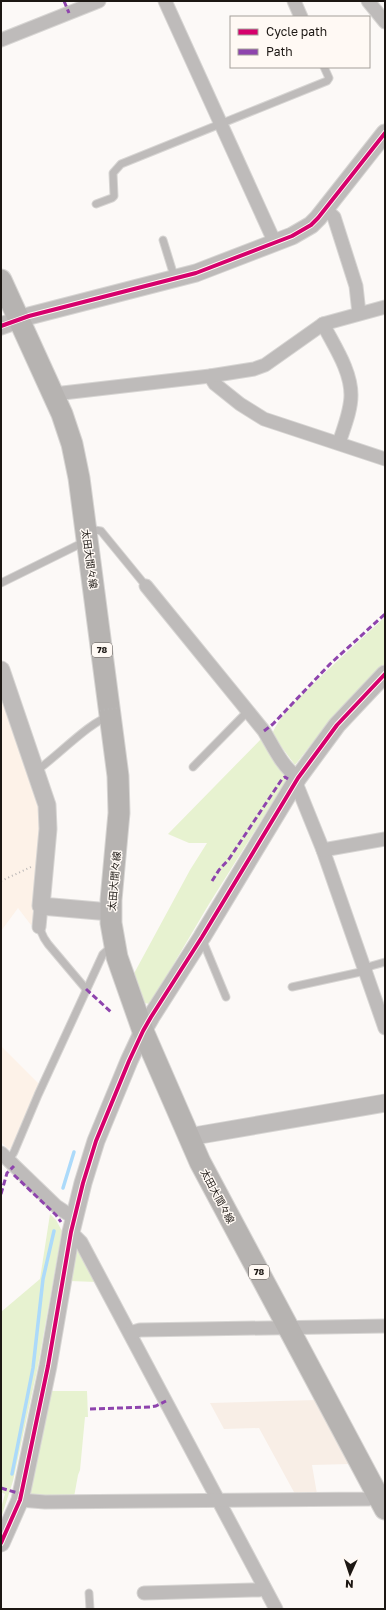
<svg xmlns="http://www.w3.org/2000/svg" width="386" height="1610" font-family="'Golos Text','Noto Sans JP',sans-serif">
	<rect width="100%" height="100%" fill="#fcf9f7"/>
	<path fill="#f8eee6" d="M 316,1400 L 350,1464 L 312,1465 L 317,1494 L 295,1494 L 259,1428 L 224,1429 L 210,1403 Z"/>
	<g fill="#fdf2e8">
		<path d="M 1,697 L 41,816 L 33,923 L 31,925 L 18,908 L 1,931 Z"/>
		<path d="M 1,1046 L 39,1084 L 11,1148 L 8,1149 L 1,1142 Z"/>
	</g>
	<g fill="#e7f2d0">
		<path d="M 385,617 L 385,664 L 331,719 L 295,765 L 272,734 C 278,719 292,705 304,693 C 330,667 358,642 385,617 Z"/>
		<path d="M 263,737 L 287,777 L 286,781 L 209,904 L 150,1004 L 139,1002 L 131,979 L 190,870 L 207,843 L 189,843 L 168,834 Z"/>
		<path d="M 50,1214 L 56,1220 L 62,1231 L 38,1366 L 13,1481 L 1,1518 L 1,1508 L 5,1494 L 1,1492 L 1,1312 L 40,1279 Z"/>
		<path d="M 77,1246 L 97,1282 L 69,1281 Z"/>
		<path d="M 49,1391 L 87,1391 L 88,1417 L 85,1417 L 80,1470 L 78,1475 L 74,1497 L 30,1498 L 26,1492 Z"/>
	</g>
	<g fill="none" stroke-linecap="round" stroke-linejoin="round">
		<g stroke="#acdafa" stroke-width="3.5">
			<path d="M 63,1188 L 74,1152"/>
			<path d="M 12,1474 L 33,1368 L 43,1279 L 54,1231"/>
		</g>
		<defs>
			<g id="service">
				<path d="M 96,204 L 112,198 L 114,196 L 113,173 L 121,164 L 322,83 L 327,81 L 329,78 L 324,67"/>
				<path d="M 163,240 L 175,279"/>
				<path d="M 88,529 L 101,531 L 146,586"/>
				<path d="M 1,583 L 78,545 L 86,543"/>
				<path d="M 193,767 L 248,711"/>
				<path d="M 36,771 C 53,760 93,719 109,717"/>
				<path d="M 39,927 L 44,938 L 48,944 L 86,989"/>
				<path d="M 202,939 L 226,997"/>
				<path d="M 292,987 L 365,971 L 371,966 L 385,962"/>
				<path d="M 9,1160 L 14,1152 L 38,1095 L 103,954 L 112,946"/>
				<path d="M 89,1593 L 90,1609"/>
			</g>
			<g id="minor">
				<path d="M 165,1 L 275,243"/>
				<path d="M 294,1 L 301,17"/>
				<path d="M 368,1 L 385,22"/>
				<path d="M 1,40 L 99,1"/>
				<path d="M 325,209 L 334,217 L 356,286 L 359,313"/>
				<path d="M 323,324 C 334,346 351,370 351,395 C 351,411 344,427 339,443"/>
				<path d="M 210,376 L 215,384 L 240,404 L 264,419 L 385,459"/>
				<path d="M 54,394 L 210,376 L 254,369 L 265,365 L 323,324 L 385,307"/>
				<path d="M 146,586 L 264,731 C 274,748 282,766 298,778"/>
				<path d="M 295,785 L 298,788 L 323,850 L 385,1028"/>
				<path d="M 323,850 L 385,839"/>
				<path d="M 39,927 L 41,906"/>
				<path d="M 1,1153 L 56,1206 L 74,1218"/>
				<path d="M 71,1232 L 81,1242 L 276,1609"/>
				<path d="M 130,1333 L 140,1330 L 385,1326"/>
				<path d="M 20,1500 L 45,1502 L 368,1499 L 378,1496"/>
				<path d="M 144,1593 L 252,1590 L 259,1590 L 264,1587"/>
			</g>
			<g id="tertiary">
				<path d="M 1,326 L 29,316 L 196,273 L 292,236 L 311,225 L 318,218 L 385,133"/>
				<path d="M 1,670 L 47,805 L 48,829 L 41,906 L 110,912"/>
				<path d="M 188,1138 L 200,1135 L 385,1103"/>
				<path d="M 1,1543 L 20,1500 L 48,1366 L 71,1232 L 83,1183 L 96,1141 L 129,1061 L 143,1031 L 151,1017 L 202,937 L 298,778 L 337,725 L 385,674"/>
			</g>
			<path id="primary" d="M 1,280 L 62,414 L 72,444 L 79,478 L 118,776 L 119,813 L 111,900 L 111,923 L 117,957 L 143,1031 L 200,1162 L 385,1509"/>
		</defs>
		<use href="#service" stroke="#d7d5d3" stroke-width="9"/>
		<use href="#minor" stroke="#d7d5d3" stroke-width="15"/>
		<use href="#tertiary" stroke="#d7d5d3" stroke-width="19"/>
		<use href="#primary" stroke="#d7d5d3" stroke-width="23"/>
		<path stroke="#bab7b6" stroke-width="2" stroke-dasharray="1 3" stroke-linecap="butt" d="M 1,881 L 31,867"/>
		<use href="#service" stroke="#bebbba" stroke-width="7"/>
		<use href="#minor" stroke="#bebbba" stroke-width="13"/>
		<use href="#tertiary" stroke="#bebbba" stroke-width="17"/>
		<use href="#primary" stroke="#b6b3b1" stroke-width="21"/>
		<path stroke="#bab7b6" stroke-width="2" stroke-dasharray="1 3" stroke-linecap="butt" d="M 100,711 L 102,710 L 118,708"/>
		<g stroke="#8e44ad" stroke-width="3" stroke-dasharray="6 3" stroke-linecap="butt">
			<path d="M 64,1 L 69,13"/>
			<path d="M 264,731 L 273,724 L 330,664 L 385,614"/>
			<path d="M 212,881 L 219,870 L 229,859 L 282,779 L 285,777 L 288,779"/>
			<path d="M 86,989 L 111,1012"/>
			<path d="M 14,1175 L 56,1215 L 61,1222"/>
			<path d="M 1,1194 L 7,1173 L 14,1166"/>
			<path d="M 90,1409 L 150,1407 L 156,1406 L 166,1401"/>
			<path d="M 1,1488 L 21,1494"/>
		</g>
		<defs>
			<g id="cycleway">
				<path d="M 1,326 L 29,316 L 196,273 L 292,236 L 311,225 L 318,218 L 385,133"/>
				<path d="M 1,1543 L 20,1500 L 48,1366 L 71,1232 L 83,1183 L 96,1141 L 129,1061 L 143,1031 L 151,1017 L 202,937 L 298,778 L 337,725 L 385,674"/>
			</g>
		</defs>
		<use href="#cycleway" stroke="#fff9f4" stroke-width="6"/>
		<use href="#cycleway" stroke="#d6006c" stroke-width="4"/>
	</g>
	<g text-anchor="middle" stroke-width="3" stroke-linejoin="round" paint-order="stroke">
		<g fill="#fff9f4" stroke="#605b56" stroke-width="1">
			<rect x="92" y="643" width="20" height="14" rx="3"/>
			<rect x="249" y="1265" width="20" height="14" rx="3"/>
		</g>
		<g font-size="9" font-weight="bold" fill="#1c1713">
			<text x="102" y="653">78</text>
			<text x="259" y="1275">78</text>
		</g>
		<g font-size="10" fill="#1c1713" stroke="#fff9f4">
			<text transform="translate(90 559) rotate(82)" y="4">太田大間々線</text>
			<text transform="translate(114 881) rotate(-85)" y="4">太田大間々線</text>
			<text transform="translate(218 1196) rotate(62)" y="4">太田大間々線</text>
		</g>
	</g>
	<rect width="386" height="1610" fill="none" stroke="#1c1713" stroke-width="4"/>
	<rect x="230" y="16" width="140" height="52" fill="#fff9f4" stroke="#a49f9a"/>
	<rect x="238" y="29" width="20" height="6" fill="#d6006c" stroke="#a49f9a"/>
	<text x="266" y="36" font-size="12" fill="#1c1713">Cycle path</text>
	<rect x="238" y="49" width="20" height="6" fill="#8e44ad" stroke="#a49f9a"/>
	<text x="266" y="56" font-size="12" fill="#1c1713">Path</text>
	<g transform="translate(350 1574) rotate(183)" stroke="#fff9f4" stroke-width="3" paint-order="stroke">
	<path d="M0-3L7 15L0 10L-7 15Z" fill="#1c1713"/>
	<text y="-6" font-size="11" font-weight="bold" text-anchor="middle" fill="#1c1713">N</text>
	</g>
</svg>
